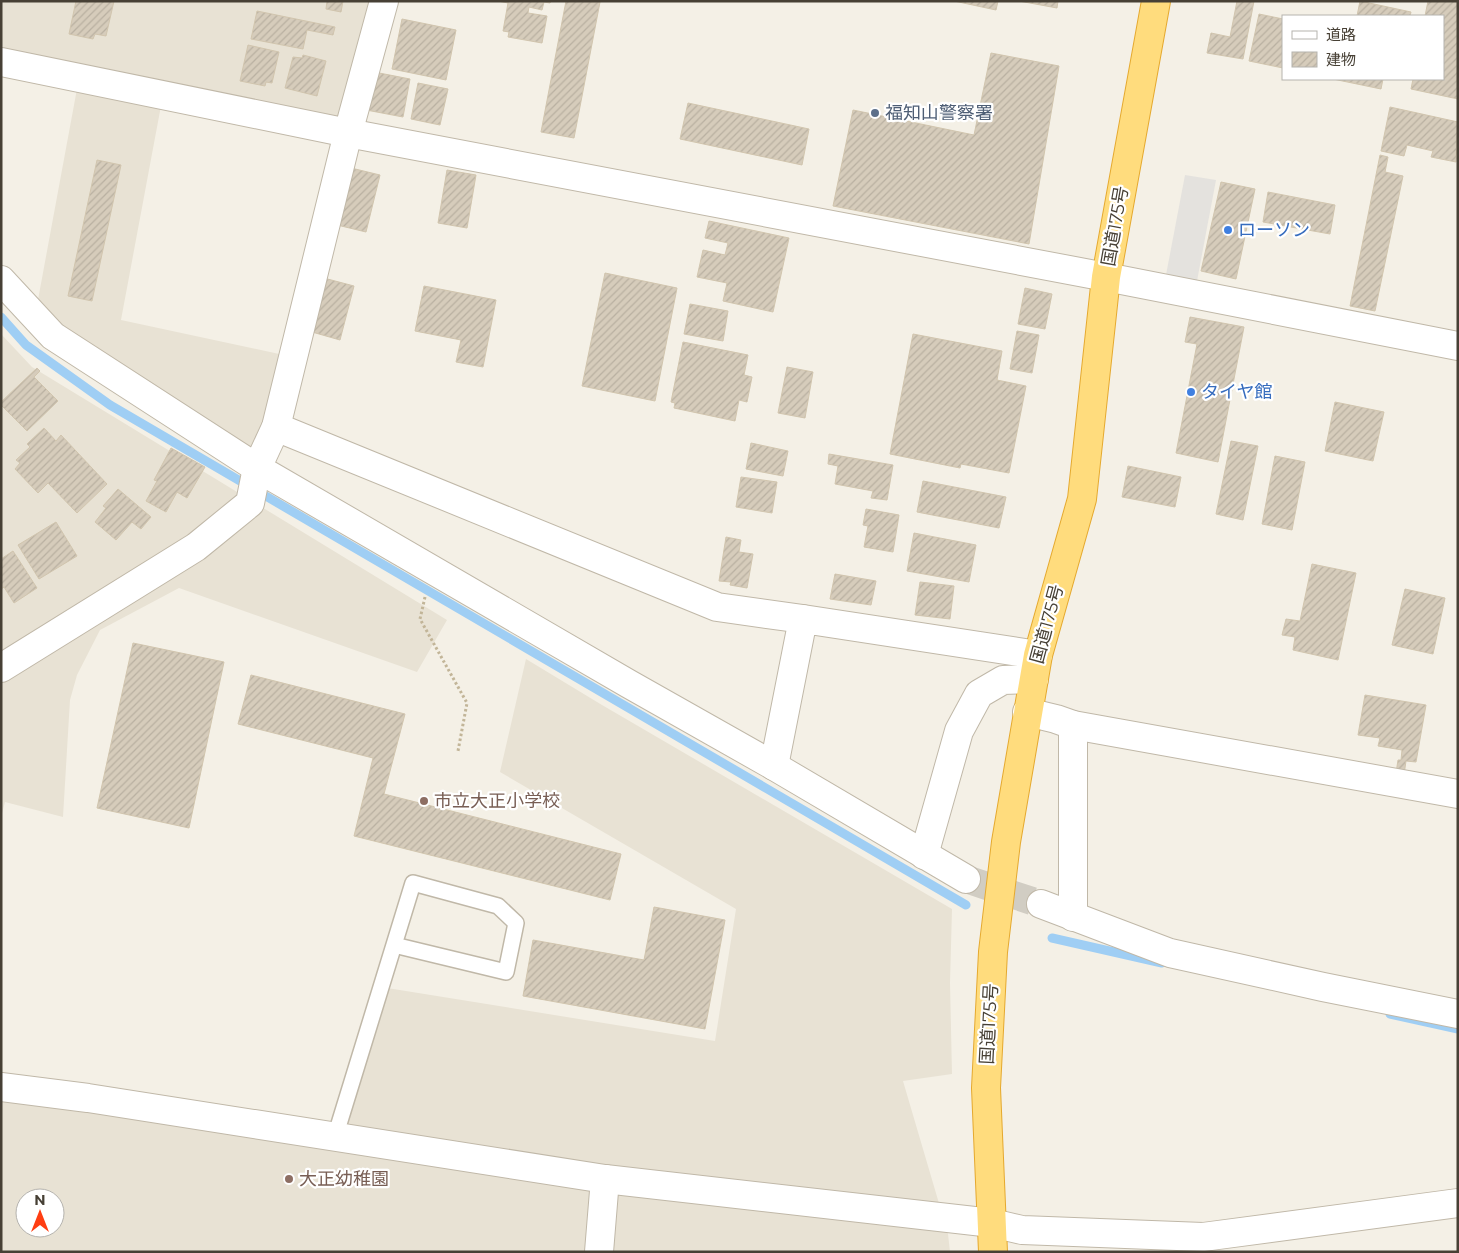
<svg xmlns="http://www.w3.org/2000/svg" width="1459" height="1253" font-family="Montserrat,'Noto Sans JP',sans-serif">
	<defs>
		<pattern id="building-hatch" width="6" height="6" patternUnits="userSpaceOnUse" patternTransform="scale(1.25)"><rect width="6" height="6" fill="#d6ccbb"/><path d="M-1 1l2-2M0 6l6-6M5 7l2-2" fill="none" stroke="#b9b0a1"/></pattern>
	</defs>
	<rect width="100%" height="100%" fill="#f4f0e6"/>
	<g fill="#e8e2d4" fill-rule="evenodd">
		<path d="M 1,1 L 384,1 L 348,133 L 163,95 L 121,320 L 293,357 L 257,468 L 35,316 L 79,78 L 1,62 Z"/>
		<path d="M 1,334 L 32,367 L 447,620 L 417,672 L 179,588 L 100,630 L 77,675 L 70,700 L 63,817 L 5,802 L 1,817 Z"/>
		<path d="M 526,659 L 602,705 L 952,909 L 950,983 L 952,1074 L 903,1081 L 948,1234 L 950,1252 L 1,1252 L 1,1095 L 335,1137 L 381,987 L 715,1041 L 736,909 L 500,772 ZM 25,1198 L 55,1198 L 55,1228 L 25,1228 Z"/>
	</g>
	<path fill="#e4e2de" d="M 1185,175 L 1216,180 L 1197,281 L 1166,275 Z"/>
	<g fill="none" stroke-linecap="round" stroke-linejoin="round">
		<g stroke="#9fcef4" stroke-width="9">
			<path d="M 1,317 L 26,345 L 110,405 L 966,905"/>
			<path d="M 1052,938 L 1162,963"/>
			<path d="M 1390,1014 L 1458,1029"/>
		</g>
	</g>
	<g fill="url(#building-hatch)" stroke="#d1c5ae">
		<path d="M 76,1 L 114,1 L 106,36 L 95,34 L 93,39 L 69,34 Z"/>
		<path d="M 327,1 L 343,1 L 341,12 L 326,9 Z"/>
		<path d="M 498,1 L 551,1 L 550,3 L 544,2 L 542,10 L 529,7 L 528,13 L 547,16 L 542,43 L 508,37 L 509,32 L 503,31 L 508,3 Z"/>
		<path d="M 566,1 L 600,2 L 574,138 L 541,132 Z"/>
		<path d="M 954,1 L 998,1 L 996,10 Z"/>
		<path d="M 1019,1 L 1058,1 L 1057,8 Z"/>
		<path d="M 1237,1 L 1254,1 L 1243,59 L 1207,53 L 1211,33 L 1230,37 Z"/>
		<path d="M 1360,1 L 1411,12 L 1410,16 L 1357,16 Z"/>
		<path d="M 1428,1 L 1458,1 L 1458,99 L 1411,89 L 1413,79 L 1443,79 L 1443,16 L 1425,16 Z"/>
		<path d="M 257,11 L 335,27 L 333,35 L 307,30 L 303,49 L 251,39 Z"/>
		<path d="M 1259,14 L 1283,19 L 1283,68 L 1249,61 Z"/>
		<path d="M 402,19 L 456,30 L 446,80 L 392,69 Z"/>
		<path d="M 248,45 L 279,52 L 272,83 L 266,82 L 265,86 L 240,81 Z"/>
		<path d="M 991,53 L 1059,66 L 1029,244 L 833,206 L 853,110 L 974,135 Z"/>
		<path d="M 303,55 L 326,61 L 317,96 L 285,88 L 293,57 L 302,58 Z"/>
		<path d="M 369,71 L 410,79 L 403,117 L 361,109 Z"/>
		<path d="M 1333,79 L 1383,79 L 1381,89 Z"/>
		<path d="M 418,83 L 448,89 L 440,125 L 411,119 Z"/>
		<path d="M 688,103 L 809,129 L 802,165 L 680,139 Z"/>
		<path d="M 1390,107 L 1458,122 L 1456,162 L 1431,157 L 1433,151 L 1407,145 L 1404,156 L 1381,151 Z"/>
		<path d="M 1380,155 L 1388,157 L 1385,172 L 1403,176 L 1375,311 L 1350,306 Z"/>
		<path d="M 97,160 L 121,165 L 92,301 L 68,296 Z"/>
		<path d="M 347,167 L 380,175 L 366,232 L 333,224 Z"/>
		<path d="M 447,170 L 476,175 L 467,228 L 438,223 Z"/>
		<path d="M 1221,182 L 1255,189 L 1236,279 L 1201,271 Z"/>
		<path d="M 1268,192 L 1335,205 L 1330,234 L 1263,222 Z"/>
		<path d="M 709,221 L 789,238 L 773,312 L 723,301 L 727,283 L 697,277 L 703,250 L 725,255 L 728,243 L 705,238 Z"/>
		<path d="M 605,273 L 677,288 L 655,401 L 582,386 Z"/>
		<path d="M 320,277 L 354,286 L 340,340 L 305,330 Z"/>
		<path d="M 424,286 L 496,300 L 483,367 L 456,362 L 461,340 L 415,331 Z"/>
		<path d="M 1025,288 L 1052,294 L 1045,329 L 1018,324 Z"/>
		<path d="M 690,304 L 728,311 L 723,341 L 684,334 Z"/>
		<path d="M 1190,317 L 1244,327 L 1218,462 L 1176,453 L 1197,344 L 1185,342 Z"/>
		<path d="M 1017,331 L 1039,335 L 1032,373 L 1010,369 Z"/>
		<path d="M 913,334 L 1002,351 L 997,380 L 1026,386 L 1009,473 L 961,464 L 960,468 L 890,454 Z"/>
		<path d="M 683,342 L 748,355 L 744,375 L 752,377 L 747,402 L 739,400 L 735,421 L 674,408 L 675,403 L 671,402 Z"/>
		<path d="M 787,367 L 813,372 L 805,418 L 778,413 Z"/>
		<path d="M 37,368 L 40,371 L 34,377 L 58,401 L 27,431 L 1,405 L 1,402 Z"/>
		<path d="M 1335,402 L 1384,412 L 1373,461 L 1325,451 Z"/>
		<path d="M 44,428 L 56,441 L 61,435 L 107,484 L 77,513 L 48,483 L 38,493 L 15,469 L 20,463 L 16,460 L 30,447 L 27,444 Z"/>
		<path d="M 1231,441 L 1258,446 L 1243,520 L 1216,514 Z"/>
		<path d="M 751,443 L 788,451 L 783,476 L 746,469 Z"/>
		<path d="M 171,448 L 205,467 L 187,498 L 177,492 L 166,512 L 146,501 L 157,481 L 154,480 Z"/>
		<path d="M 829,454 L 893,465 L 887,500 L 871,498 L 873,491 L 835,484 L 838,466 L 828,464 Z"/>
		<path d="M 1275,456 L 1305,462 L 1292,530 L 1262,524 Z"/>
		<path d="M 1128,466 L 1181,477 L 1175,507 L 1122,497 Z"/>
		<path d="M 741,477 L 777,482 L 772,513 L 736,507 Z"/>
		<path d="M 923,481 L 1006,497 L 999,528 L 917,512 Z"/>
		<path d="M 118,489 L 151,517 L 141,529 L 132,522 L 116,540 L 95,522 L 106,508 L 103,506 Z"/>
		<path d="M 866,509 L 899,515 L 893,552 L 864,547 L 868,526 L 863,525 Z"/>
		<path d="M 56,522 L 77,556 L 39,579 L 18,545 Z"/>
		<path d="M 914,533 L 976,545 L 969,582 L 907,571 Z"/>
		<path d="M 726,537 L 741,540 L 739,552 L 753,554 L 747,588 L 730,585 L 731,582 L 719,581 Z"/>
		<path d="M 13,551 L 37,588 L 14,603 L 4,587 L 1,589 L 1,559 Z"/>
		<path d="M 1312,564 L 1356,573 L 1338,660 L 1293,650 L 1295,637 L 1282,635 L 1286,619 L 1300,621 Z"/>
		<path d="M 835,574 L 876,581 L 871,605 L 830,599 Z"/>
		<path d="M 920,582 L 954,586 L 950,619 L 915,615 Z"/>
		<path d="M 1405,589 L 1445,598 L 1433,654 L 1392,645 Z"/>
		<path d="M 133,643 L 224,662 L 189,828 L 97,808 Z"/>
		<path d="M 251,675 L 405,714 L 384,794 L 621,854 L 610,900 L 354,836 L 373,758 L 238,724 Z"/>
		<path d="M 1365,695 L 1426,705 L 1416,762 L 1406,761 L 1404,775 L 1396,773 L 1398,760 L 1401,760 L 1402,750 L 1378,746 L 1380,738 L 1358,735 Z"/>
		<path d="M 654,907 L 725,920 L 705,1029 L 523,996 L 533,940 L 644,960 Z"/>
	</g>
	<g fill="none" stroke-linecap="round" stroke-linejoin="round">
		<path stroke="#d1cdc3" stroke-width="28" stroke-dasharray="28 14" stroke-linecap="butt" d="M 966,879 L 1041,904"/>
		<defs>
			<path id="service" d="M 335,1137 L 413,883 L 498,906 L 516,923 L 506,972 L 394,945"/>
			<g id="minor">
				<path d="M 1,62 L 348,133 L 1106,277 L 1458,346"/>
				<path d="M 1,280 L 53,336 L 257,468 L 629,684 L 774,766 L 966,879"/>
				<path d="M 276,427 L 717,607 L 803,619"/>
				<path d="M 1,668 L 196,547 L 250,503 L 257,468 L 276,427 L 348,133 L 384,1"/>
				<path d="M 1027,712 L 1056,719 L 1073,725 L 1458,794"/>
				<path d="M 1073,725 L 1073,917"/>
				<path d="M 774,766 L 803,619 L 1038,655"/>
				<path d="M 924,855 L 959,731 L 979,694 L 1003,680 L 1034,679"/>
				<path d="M 1041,904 L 1170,953 L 1323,987 L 1458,1014"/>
				<path d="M 1,1087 L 88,1098 L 605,1179 L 992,1223 L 1022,1230 L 1203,1237 L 1458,1203"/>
				<path d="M 599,1252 L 605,1179"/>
			</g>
			<path id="trunk" d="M 993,1252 L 986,1088 L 993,952 L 1006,842 L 1038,655 L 1082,499 L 1106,277 L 1156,1"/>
		</defs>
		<use href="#service" stroke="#c0b8a8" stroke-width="18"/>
		<use href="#minor" stroke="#c0b8a8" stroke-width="30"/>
		<use href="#trunk" stroke="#e5a92f" stroke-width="30"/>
		<path stroke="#c2b598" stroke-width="3" stroke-dasharray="2.5 2.5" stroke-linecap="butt" d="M 425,597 L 420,619 L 467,703 L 458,751"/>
		<use href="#service" stroke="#fff" stroke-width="15"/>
		<use href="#minor" stroke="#fff" stroke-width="28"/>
		<use href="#trunk" stroke="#ffdc7d" stroke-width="28"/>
	</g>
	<circle fill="#5c6f8a" stroke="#fff" stroke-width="2" cx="875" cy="113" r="5"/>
	<g fill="#3f7fe0" stroke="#fff" stroke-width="2">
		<circle cx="1228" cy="230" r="5"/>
		<circle cx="1191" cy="392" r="5"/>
	</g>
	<g fill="#8d6e63" stroke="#fff" stroke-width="2">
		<circle cx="424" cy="801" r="5"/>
		<circle cx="289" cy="1179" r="5"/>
	</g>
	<g text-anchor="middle" stroke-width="4.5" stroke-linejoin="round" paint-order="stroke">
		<g font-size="18" fill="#4e5e75" stroke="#fff" text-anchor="start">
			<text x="885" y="119">福知山警察署</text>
		</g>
		<g font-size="18" fill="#474035" stroke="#fff">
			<text transform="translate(1115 226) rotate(-80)" y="6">国道175号</text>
			<text transform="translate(1047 624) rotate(-75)" y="6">国道175号</text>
			<text transform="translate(989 1024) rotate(-87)" y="6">国道175号</text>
		</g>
		<g font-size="18" fill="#366cbe" stroke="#fff" text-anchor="start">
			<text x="1238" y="236">ローソン</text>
			<text x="1201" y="398">タイヤ館</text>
		</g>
		<g font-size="18" fill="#785e54" stroke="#fff" text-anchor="start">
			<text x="434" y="807">市立大正小学校</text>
			<text x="299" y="1185">大正幼稚園</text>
		</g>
	</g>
	<rect width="1459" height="1253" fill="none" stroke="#474035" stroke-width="5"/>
	<rect x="1282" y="15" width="162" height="65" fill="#ffffff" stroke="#b5b3ae"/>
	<rect x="1292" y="31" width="25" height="8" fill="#ffffff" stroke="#b5b3ae"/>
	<text x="1326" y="40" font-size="15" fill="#474035">道路</text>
	<rect x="1292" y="52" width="25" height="15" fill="url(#building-hatch)" stroke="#b5b3ae"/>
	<text x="1326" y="65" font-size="15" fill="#474035">建物</text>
	<g transform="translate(40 1213)"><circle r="24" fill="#ffffff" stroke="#b5b3ae"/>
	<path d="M0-4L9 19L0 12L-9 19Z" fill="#ff3e12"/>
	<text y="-8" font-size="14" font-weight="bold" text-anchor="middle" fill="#474035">N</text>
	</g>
</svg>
